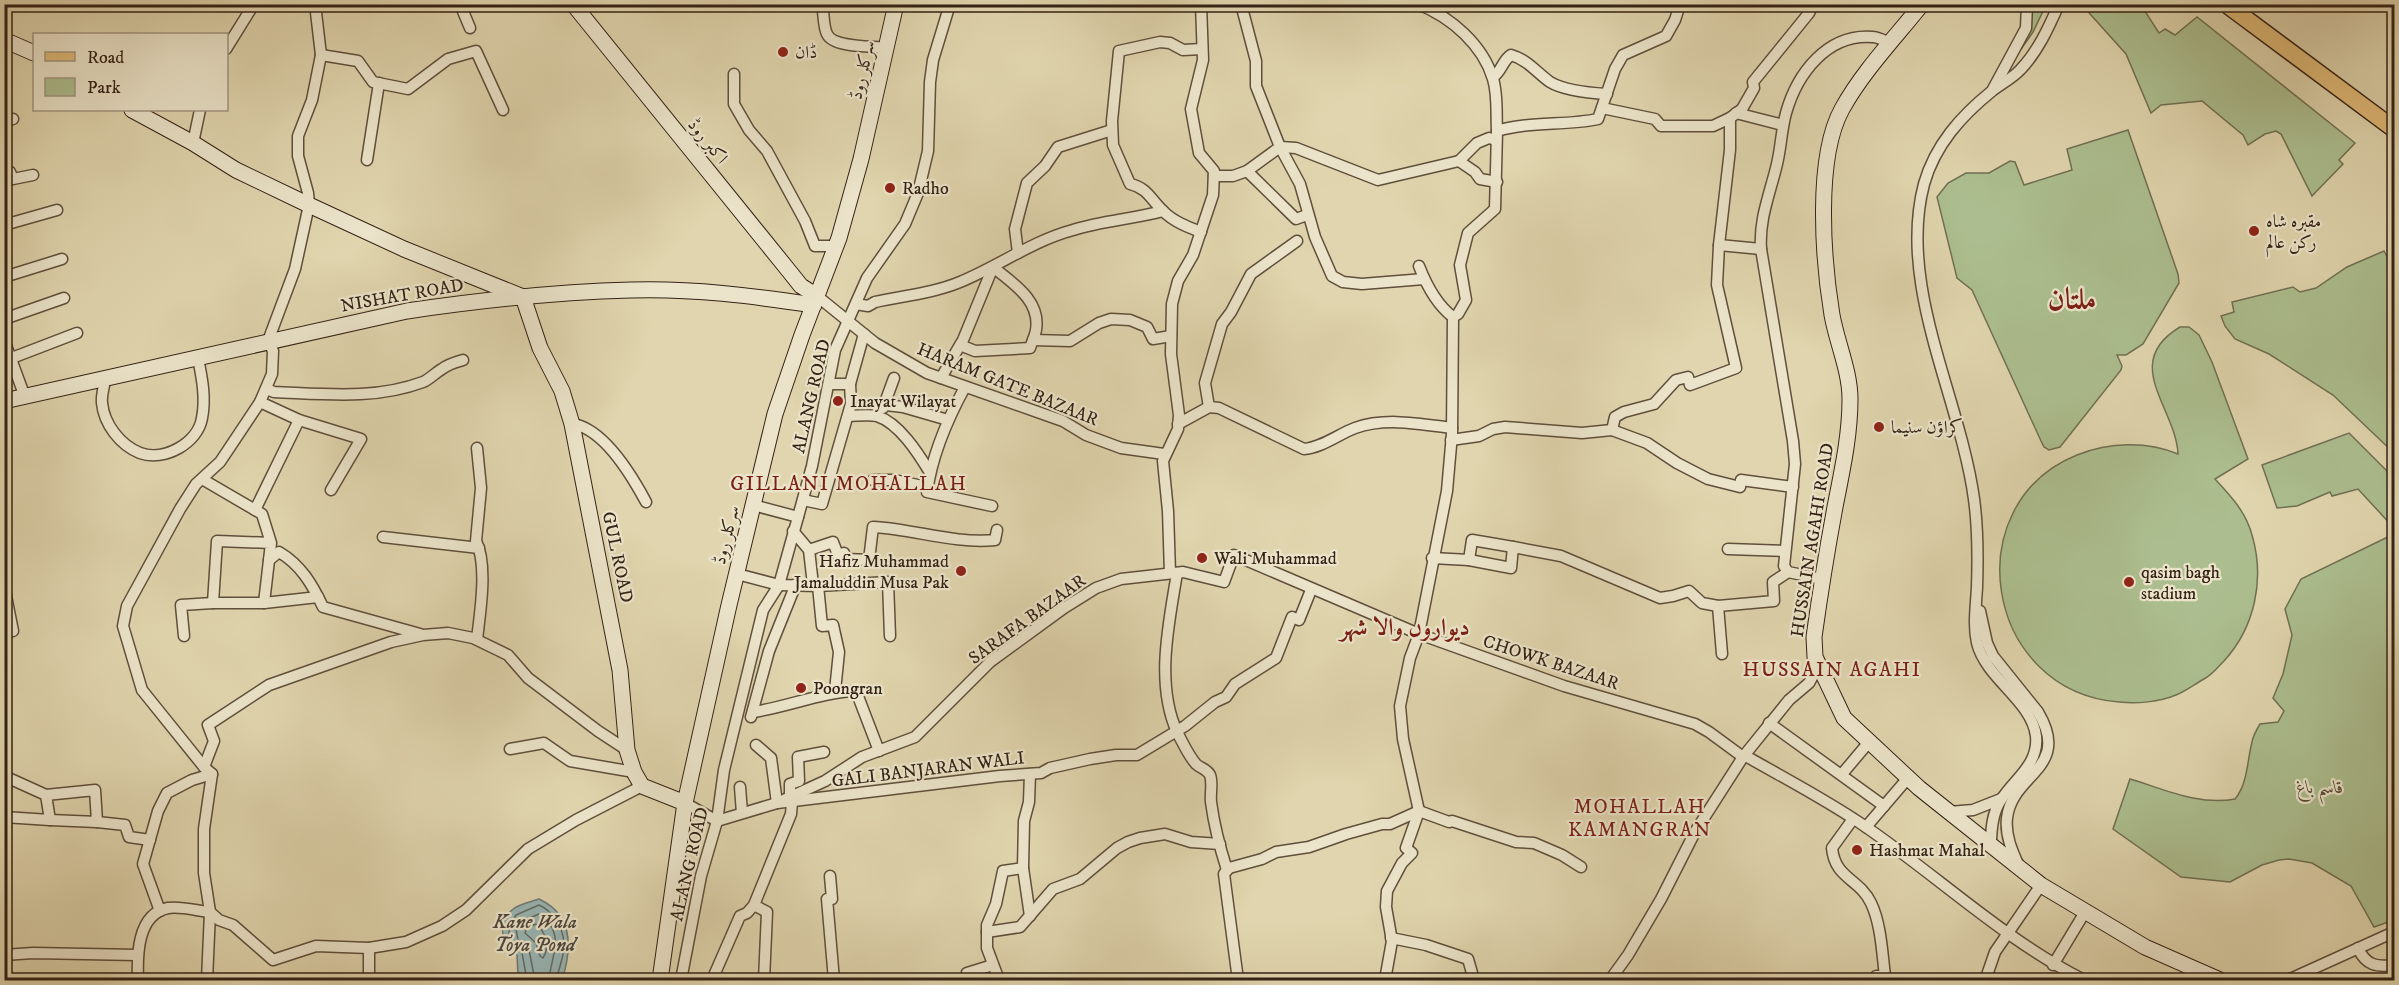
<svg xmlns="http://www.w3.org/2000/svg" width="2399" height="985" font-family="'IM FELL DW Pica',Amiri,serif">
	<rect width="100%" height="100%" fill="#e0d5ae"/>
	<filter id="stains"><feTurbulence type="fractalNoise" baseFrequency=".00333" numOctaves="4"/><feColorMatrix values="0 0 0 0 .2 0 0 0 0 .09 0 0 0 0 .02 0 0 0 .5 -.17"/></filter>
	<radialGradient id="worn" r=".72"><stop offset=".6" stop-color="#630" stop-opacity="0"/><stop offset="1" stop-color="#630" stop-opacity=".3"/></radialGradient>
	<g fill="#acbe8f" stroke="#707052" stroke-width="1.5">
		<path d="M 2028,5 L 2046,5 L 2033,32 L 2005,72 L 2026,34 Z"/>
		<path d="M 2082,5 L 2141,5 L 2159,33 L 2165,29 L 2175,35 L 2197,17 L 2355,143 L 2339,160 L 2343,164 L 2312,196 L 2281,134 L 2276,131 L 2265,134 L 2248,145 L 2243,135 L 2202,101 L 2161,105 L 2151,113 L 2126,54 Z"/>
		<path d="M 2128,130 L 2178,274 L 2179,283 L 2143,344 L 2126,355 L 2117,355 L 2122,366 L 2121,370 L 2060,447 L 2049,450 L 2044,447 L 2041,441 L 1972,290 L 1957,278 L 1937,197 L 1948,183 L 1966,173 L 1989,173 L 2010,161 L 2015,162 L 2024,185 L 2072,170 L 2067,149 Z"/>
		<path d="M 2384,251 L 2394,269 L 2394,453 L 2333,395 L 2269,354 L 2235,339 L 2225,326 L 2221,316 L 2234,312 L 2232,302 L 2293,287 L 2300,292 L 2316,288 L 2347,267 Z"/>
		<path d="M 2180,327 L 2189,327 L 2199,335 L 2212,362 L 2248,459 L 2215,479 C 2230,495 2246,512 2252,535 C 2265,579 2255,627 2224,661 C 2217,668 2212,675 2204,679 C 2195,684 2186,691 2176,695 C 2159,702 2137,704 2119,702 C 1984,691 1955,504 2077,455 C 2109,442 2147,441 2178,454 C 2176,408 2120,363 2180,327 Z"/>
		<path d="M 2349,433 L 2394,478 L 2394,528 L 2358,489 L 2332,496 L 2330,492 L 2297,506 L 2277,508 L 2262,465 Z"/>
		<path d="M 2394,534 L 2394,920 L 2374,927 L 2351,886 L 2312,863 L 2289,859 L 2279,860 L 2262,865 L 2230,882 L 2181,877 L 2113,829 L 2130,779 C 2164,789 2199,806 2235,799 C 2248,783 2247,761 2252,742 C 2253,736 2257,729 2260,724 L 2278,722 L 2284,711 L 2273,698 L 2283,674 L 2292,635 L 2285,609 L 2301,579 Z"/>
	</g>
	<path fill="#98b6b5" stroke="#707b75" stroke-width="1.5" d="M 539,899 C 574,915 572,949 562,980 L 524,980 L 518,975 L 517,955 C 502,945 496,923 512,910 C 518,904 531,902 539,899 Z"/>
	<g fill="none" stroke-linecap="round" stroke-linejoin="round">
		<g stroke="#666c66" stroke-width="1.5">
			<path d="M 536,924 C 546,932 550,947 543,958 L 540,956 L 536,943 L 525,933 L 527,928 Z"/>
			<path d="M 527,980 L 522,953 L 509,939 L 509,927 L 516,915 L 539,905 C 553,911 563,928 564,943 C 565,956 558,968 557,980"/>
			<path d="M 535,980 L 529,950 L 518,940 L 516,929 L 522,921 L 539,914 C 567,933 551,955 549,980"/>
		</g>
		<defs>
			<g id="street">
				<path d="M 460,4 L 470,28"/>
				<path d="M 822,4 C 824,13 823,26 827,34 C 833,48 873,46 887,48"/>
				<path d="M 1241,4 L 1256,61 L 1256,86 L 1280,147 L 1300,184 L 1315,237 L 1332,276 L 1343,282 L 1362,284 L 1424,279"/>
				<path d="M 1418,4 C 1451,17 1483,45 1493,79 C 1498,95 1496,114 1497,131"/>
				<path d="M 226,49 L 254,4"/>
				<path d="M 321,55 L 358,61 L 373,82 L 408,89 L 448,59 L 476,51 L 503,110"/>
				<path d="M 734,74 L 734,104 L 749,130 L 767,151 L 805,221 L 815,246 L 836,246"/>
				<path d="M 1493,77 C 1502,71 1502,61 1511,55 C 1528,60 1536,72 1550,82 C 1565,91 1590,93 1607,94"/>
				<path d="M 1993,89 L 2026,28 L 2027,4"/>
				<path d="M 1602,108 L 1655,119 L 1661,126 L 1713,126 L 1730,118"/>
				<path d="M 1736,113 L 1783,125"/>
				<path d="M 4,121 L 13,119"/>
				<path d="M 193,143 L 200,110"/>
				<path d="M 367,160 L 379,83"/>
				<path d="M 1459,161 L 1475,172 L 1480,179 L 1497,182"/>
				<path d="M 1247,171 L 1296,219 L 1307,215"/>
				<path d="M 4,173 L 10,172 L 13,179 L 33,175"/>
				<path d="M 1214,176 L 1233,176 L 1247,171 L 1280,147 L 1296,148 L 1378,180 L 1459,161 L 1477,143 L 1489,138 L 1496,140"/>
				<path d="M 4,225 L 57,210"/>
				<path d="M 1201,232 C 1188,227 1174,222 1163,211 C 1151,200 1148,188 1130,184 L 1113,145 L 1112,121 L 1119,51 L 1160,42 L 1170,43 L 1183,50 L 1202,49"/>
				<path d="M 1719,245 L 1761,249"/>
				<path d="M 1018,253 L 1015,229 L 1027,183 L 1045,166 L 1058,147 L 1112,130"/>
				<path d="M 1419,266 C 1426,284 1437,305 1453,317"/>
				<path d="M 4,277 L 62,259"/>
				<path d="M 817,296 L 875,343 L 927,373 L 1063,421 L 1086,435 L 1121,448 L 1164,454"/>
				<path d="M 856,304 L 868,306 L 875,302 C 902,296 934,293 960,282 C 999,266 1032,241 1073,230 C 1101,221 1133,219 1163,211"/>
				<path d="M 4,319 L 64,298"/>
				<path d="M 4,340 L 25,397"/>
				<path d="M 1033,340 L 1070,341 L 1099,323 L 1111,319 L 1130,320 L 1147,327 L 1153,339 L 1171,336"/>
				<path d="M 4,361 L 77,333"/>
				<path d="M 941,378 L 960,345 L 963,340 L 993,267 C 1012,283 1041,300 1036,330 C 1035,336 1032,342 1030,348 L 975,351 L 960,345"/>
				<path d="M 105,380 C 104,387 101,396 102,403 C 104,424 120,445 140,453 C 164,462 198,443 202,418 C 206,398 202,378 198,358"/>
				<path d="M 829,384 L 850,384 L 864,334"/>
				<path d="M 965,387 C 947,420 932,454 927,492 L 992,506"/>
				<path d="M 266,389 L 274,392 C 325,394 375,400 423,382 C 430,379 435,373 442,369 C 448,364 456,362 463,360"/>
				<path d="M 260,402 L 299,420 L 361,439 L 331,490"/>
				<path d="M 886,405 L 903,407 L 948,420"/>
				<path d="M 1209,407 L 1205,383 L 1222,324 L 1231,312 L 1251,274 L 1297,241"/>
				<path d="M 883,408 L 894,378"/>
				<path d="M 848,416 C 857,416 868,414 877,416 C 899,423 918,453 929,471"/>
				<path d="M 572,424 C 604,428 632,476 646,502"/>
				<path d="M 1178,424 L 1209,407 L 1219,408 L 1304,449 C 1321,448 1339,434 1355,428 C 1386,417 1420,424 1452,428"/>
				<path d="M 1612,430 L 1615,417 L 1624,412 L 1654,404 L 1676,380 L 1688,377 L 1690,385 L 1736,368 L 1717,285 L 1719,245 L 1730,150 L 1730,118 L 1742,109 L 1754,88 L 1753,82 L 1809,13 L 1813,4"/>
				<path d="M 1451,440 L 1479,436 L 1493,429 L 1505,427 L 1582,433 L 1612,430 L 1647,443 L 1677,463 L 1708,479 L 1740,487 L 1741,480 L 1793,487"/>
				<path d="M 202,479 L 262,514 L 271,543 L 264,603 L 213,603 L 217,541 L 271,543"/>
				<path d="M 873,480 L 894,480 L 927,487"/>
				<path d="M 803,500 L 822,504 L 851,404 L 850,384"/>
				<path d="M 753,505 L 798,517"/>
				<path d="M 255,510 L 299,420"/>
				<path d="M 793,531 L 809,550 L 813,585"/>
				<path d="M 383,537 L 479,548"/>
				<path d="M 1728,549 L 1785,551"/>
				<path d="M 809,550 L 833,542 L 838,555 L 844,553 L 846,559 L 869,560 L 873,527 C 914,529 953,544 995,540 L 997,530"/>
				<path d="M 1432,558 L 1469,560 L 1511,568 L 1513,547 L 1561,556 L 1660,598 L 1673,596 L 1689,591 L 1702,603 L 1718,606 L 1774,601 L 1773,582 L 1788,572"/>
				<path d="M 269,560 L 279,552 C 301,565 312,584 323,607 L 420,634"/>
				<path d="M 1469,560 L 1472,540 L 1513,547"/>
				<path d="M 1170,573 L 1168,511 L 1163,461 L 1178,429 L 1179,415 L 1171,354 L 1172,304 L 1178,281 L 1193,255 L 1213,195 L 1214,171 L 1199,153 L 1191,109 L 1203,60 L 1201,4"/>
				<path d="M 1177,573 C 1169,623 1155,683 1177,732 C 1183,743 1188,755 1196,764 C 1200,768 1207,769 1210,775 C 1213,783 1210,793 1211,802 C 1214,825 1220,848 1227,870"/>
				<path d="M 737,574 L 779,585 L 818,586 L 888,582 L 890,636"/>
				<path d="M 1822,579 L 1788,572 L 1784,566 L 1795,464 L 1793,441 L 1761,249 C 1759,220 1769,196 1776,168 C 1781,150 1781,131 1786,113 C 1797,74 1827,33 1873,37 C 1878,37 1885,41 1890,43"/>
				<path d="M 4,586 L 13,631"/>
				<path d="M 818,586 L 822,626 L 833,625 L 839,652 L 835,691"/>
				<path d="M 264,603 L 318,597"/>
				<path d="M 1718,606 L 1722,654"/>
				<path d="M 1980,611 L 1987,643 L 1993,656 L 2038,712 C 2072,769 2012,773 2007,818 C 2005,835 2012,851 2019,866"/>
				<path d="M 184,636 L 181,605 L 213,603"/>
				<path d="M 477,639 C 480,613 488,565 476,541 L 481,488 L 477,448"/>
				<path d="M 753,712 C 788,707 821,692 856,691 L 879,751"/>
				<path d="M 751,717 L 769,651 L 796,584"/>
				<path d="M 1769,723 L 1884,806"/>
				<path d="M 756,745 L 771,758 L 777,803 L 1000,776 L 1041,773 L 1050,768 L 1090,759 L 1116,755 L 1137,755 L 1185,726 L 1215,702 L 1226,697 L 1235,684 L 1276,658 L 1292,617 L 1299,620 L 1311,590"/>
				<path d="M 510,749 L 544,743 L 570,761 L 634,772"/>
				<path d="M 1744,755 C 1784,778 1825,799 1863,825 C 1938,876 2003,939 2084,980"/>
				<path d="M 204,767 L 214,741 L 208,725 L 269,685 L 391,642 L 423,635 L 448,633 L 473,638 L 508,655 L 528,678 L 598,731 L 627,750"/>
				<path d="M 1842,774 L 1869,742"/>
				<path d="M 4,776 L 46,795 L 95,790 L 97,822 L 50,820 L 46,795"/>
				<path d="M 740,787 L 742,813"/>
				<path d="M 790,796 L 790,784 L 799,781 L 798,757 L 824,752"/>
				<path d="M 685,803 L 717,821 L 777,803 L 825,781 L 862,757 L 915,737 L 990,662 L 1064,608 L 1096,588 L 1121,579 L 1183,572 L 1224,582 L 1234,555 L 1419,634 L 1564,686 L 1695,724 L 1709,732 L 1743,757"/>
				<path d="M 1949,812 L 1973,810 L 2001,799"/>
				<path d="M 4,817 L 50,820"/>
				<path d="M 1853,819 L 1832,848 C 1835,879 1859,878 1871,903 C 1881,924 1882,952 1885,976"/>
				<path d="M 97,822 L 125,825 L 129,837 L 150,840"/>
				<path d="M 1866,827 L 1908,778"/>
				<path d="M 1991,845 C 1991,830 1992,813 2001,800 C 2014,779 2039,765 2036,736 C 2032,701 1986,679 1977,643 C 1973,625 1976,606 1977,587 C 1978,558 1978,528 1974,499 C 1960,397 1897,286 1924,184 C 1935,145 1961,116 1992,91 C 2001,84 2013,78 2021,69 C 2038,51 2049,27 2059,4"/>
				<path d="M 1023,868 L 1030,916"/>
				<path d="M 830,876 L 832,899 L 827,899 L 834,980"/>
				<path d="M 754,905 L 767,912 L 764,980"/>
				<path d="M 160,911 L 143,864 L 158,811 L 167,793 L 192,780 L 212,774"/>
				<path d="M 210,912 L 219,920 L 233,925 L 273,960 L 316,946 L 369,948 L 406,942 L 442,926 L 466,910 L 528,849 L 576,820 L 642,786"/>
				<path d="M 987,932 L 1020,927 L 1053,889 L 1080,879 L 1117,848 L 1128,842 L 1140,838 L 1165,834 L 1191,842 L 1220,844"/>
				<path d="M 1391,938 L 1426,945 L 1468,959 L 1474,980"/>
				<path d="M 369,948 L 369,980"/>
				<path d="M 2358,948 C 2366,966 2377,967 2394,965"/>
				<path d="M 4,955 L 33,953 L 137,955"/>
				<path d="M 2053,965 L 2085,912"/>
				<path d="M 1986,978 L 1995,952 L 2041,885"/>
				<path d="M 138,980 C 137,956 137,914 168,908 C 181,906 198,911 210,912"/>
				<path d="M 207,980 L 210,912 L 204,873 L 204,829 L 212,774 L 204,767 L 142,690 L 123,626 L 127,606 L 180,509 L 196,484 L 220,462 L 260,402 L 272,374 L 273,351 L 268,341 L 295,269 L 309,205 L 308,193 L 298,156 L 298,136 L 312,100 L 321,55 L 315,4"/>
				<path d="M 681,980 L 701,876 L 717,821 L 724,770 L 763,610 L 779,585 L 798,517 L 812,466 L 835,350 L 867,278 L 905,224 L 918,193 L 928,151 L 930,82 L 933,60 L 950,4"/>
				<path d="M 712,980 L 740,916 L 747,913 L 754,905 L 791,814 L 792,802"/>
				<path d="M 968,980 L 967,973 L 993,965"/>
				<path d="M 999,980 L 987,948 L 987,925 L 996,904 L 1003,871 L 1023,868 L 1024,821 L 1029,802 L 1030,774"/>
				<path d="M 1238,980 L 1224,874 L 1229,868 L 1262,859 L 1276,852 L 1309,847 L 1346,834 L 1382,824 L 1390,824 L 1419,811 L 1449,822 L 1452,821 L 1516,842 L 1534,843 L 1562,855 L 1581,867"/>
				<path d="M 1385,980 L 1392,941 L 1386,907 L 1387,891 L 1402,863 L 1412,853 L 1406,848 L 1419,811 L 1403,739 L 1400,706 L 1410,658 L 1419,634 L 1447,491 L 1452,434 L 1453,317 L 1458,314 L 1466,300 L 1460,265 L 1468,233 L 1495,209 L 1497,131 C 1530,121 1565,126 1598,119 L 1615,69 L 1623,55 L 1666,36 L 1675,20 L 1680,4"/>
				<path d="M 1610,980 L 1628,955 L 1661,899 L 1695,832 L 1743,757 L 1789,700 L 1809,683 L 1819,665"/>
				<path d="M 1873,980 L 1876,976 L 1885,976 L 1888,980"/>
				<path d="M 2288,980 L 2394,932"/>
			</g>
			<g id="secondary">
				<path d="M 573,4 L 789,271 L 801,286 L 817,296"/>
				<path d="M 1922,4 C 1895,38 1863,71 1842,109 C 1815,158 1823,260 1832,315 C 1837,343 1850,371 1850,399 C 1850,436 1842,471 1835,507 C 1827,550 1820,594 1814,637 L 1815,657 L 1844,718 L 1919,788 L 2041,885 L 2145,947 L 2220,980"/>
				<path d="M 4,40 L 34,53"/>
				<path d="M 132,110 L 193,143 L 236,170 L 309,205 L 404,249 L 523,297 L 540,348 L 562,391 L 572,424 L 620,670 L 627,750 L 634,772 L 642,786 L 685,803"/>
				<path d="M 4,401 L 407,311 C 481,300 556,292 631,290 C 692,288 753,296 814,305"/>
				<path d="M 660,980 L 685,803 L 729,605 L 775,414 L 802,335 L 839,238 L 861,159 L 896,4"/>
			</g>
			<path id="primary" d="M 2226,4 L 2394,129"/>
		</defs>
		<use href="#street" stroke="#5f4f3c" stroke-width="13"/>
		<use href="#secondary" stroke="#342216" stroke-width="17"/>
		<use href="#primary" stroke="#342216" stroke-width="19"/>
		<use href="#street" stroke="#ebe4ca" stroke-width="10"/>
		<use href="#secondary" stroke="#ebe4ca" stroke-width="15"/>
		<use href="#primary" stroke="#e0ba77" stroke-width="16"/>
	</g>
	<g fill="#8f2418" stroke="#ebe4ca" stroke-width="2">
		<circle cx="783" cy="52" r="6"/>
		<circle cx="890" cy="188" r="6"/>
		<circle cx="2254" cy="231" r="6"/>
		<circle cx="838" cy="401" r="6"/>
		<circle cx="1879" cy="427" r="6"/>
		<circle cx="1202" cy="558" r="6"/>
		<circle cx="961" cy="571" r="6"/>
		<circle cx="2129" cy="582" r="6"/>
		<circle cx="801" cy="688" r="6"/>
		<circle cx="1857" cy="850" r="6"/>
	</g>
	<g text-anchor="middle" stroke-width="4.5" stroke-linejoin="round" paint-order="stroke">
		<g font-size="18" fill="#342216" stroke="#ebe4ca" text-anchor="start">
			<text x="795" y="58">ڈان</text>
			<text x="902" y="194">Radho</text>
			<text x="2266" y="227">مقبرہ شاہ<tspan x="2266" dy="21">رکن عالم</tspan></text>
			<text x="850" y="407">Inayat Wilayat</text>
			<text x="1891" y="433">کراؤن سنیما</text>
			<text x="1214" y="564">Wali Muhammad</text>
			<text x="949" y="567" text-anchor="end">Hafiz Muhammad<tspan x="949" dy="21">Jamaluddin Musa Pak</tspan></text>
			<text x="2141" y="578">qasim bagh<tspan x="2141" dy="21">stadium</tspan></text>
			<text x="813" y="694">Poongran</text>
			<text x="1869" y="856">Hashmat Mahal</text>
		</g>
		<g font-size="18" fill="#342216" stroke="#ebe4ca">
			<text transform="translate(862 70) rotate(-77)" y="6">سرکلر روڈ</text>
			<text transform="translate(708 141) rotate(51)" y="6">اکبر روڈ</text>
			<text transform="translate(402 295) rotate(-10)" y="6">NISHAT ROAD</text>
			<text transform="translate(1008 384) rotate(22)" y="6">HARAM GATE BAZAAR</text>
			<text transform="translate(811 396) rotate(-77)" y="6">ALANG ROAD</text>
			<text transform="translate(726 535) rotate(-76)" y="6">سرکلر روڈ</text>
			<text transform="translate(1812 540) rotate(-81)" y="6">HUSSAIN AGAHI ROAD</text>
			<text transform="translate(618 557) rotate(78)" y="6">GUL ROAD</text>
			<text transform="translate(1027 619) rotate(-36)" y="6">SARAFA BAZAAR</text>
			<text transform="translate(1551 662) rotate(18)" y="6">CHOWK BAZAAR</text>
			<text transform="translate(928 769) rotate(-7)" y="6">GALI BANJARAN WALI</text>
			<text transform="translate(689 864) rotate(-77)" y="6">ALANG ROAD</text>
		</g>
		<g font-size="18" font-style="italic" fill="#524934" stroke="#ebe4ca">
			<text x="2320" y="793">قاسم باغ</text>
		</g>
		<g font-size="20" letter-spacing="1.5" fill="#7a1f14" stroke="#ebe4ca">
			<text x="849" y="490">GILLANI MOHALLAH</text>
			<text x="1832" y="676">HUSSAIN AGAHI</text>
			<text x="1640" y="813">MOHALLAH<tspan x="1640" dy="23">KAMANGRAN</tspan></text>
		</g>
		<g font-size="20" font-style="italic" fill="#4d473e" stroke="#ebe4ca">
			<text x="535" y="928">Kane Wala<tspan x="535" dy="23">Toya Pond</tspan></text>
		</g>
		<g font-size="24" font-weight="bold" fill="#7a1f14" stroke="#ebe4ca">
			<text x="1405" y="635">دیواروں والا شہر</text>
		</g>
		<g font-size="30" font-weight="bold" fill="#7a1f14" stroke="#ebe4ca">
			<text x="2072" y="309">ملتان</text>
		</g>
	</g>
	<rect width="2399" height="985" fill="none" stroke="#e0d5ae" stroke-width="24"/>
	<rect x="6" y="6" width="2387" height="973" fill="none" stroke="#342216" stroke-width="3"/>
	<rect x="12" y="12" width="2375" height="961" fill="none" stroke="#342216" stroke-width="1.5"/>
	<rect x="33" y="33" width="195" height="78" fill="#ebe4ca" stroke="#a29682" stroke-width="1.5"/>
	<rect x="45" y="52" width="30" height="9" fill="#e0ba77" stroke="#a29682" stroke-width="1.5"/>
	<text x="87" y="63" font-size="18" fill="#342216">Road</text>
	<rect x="45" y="78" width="30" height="18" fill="#acbe8f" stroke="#a29682" stroke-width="1.5"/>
	<text x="87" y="93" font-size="18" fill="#342216">Park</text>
	<rect width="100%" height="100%" filter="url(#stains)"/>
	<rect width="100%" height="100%" fill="url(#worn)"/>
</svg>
